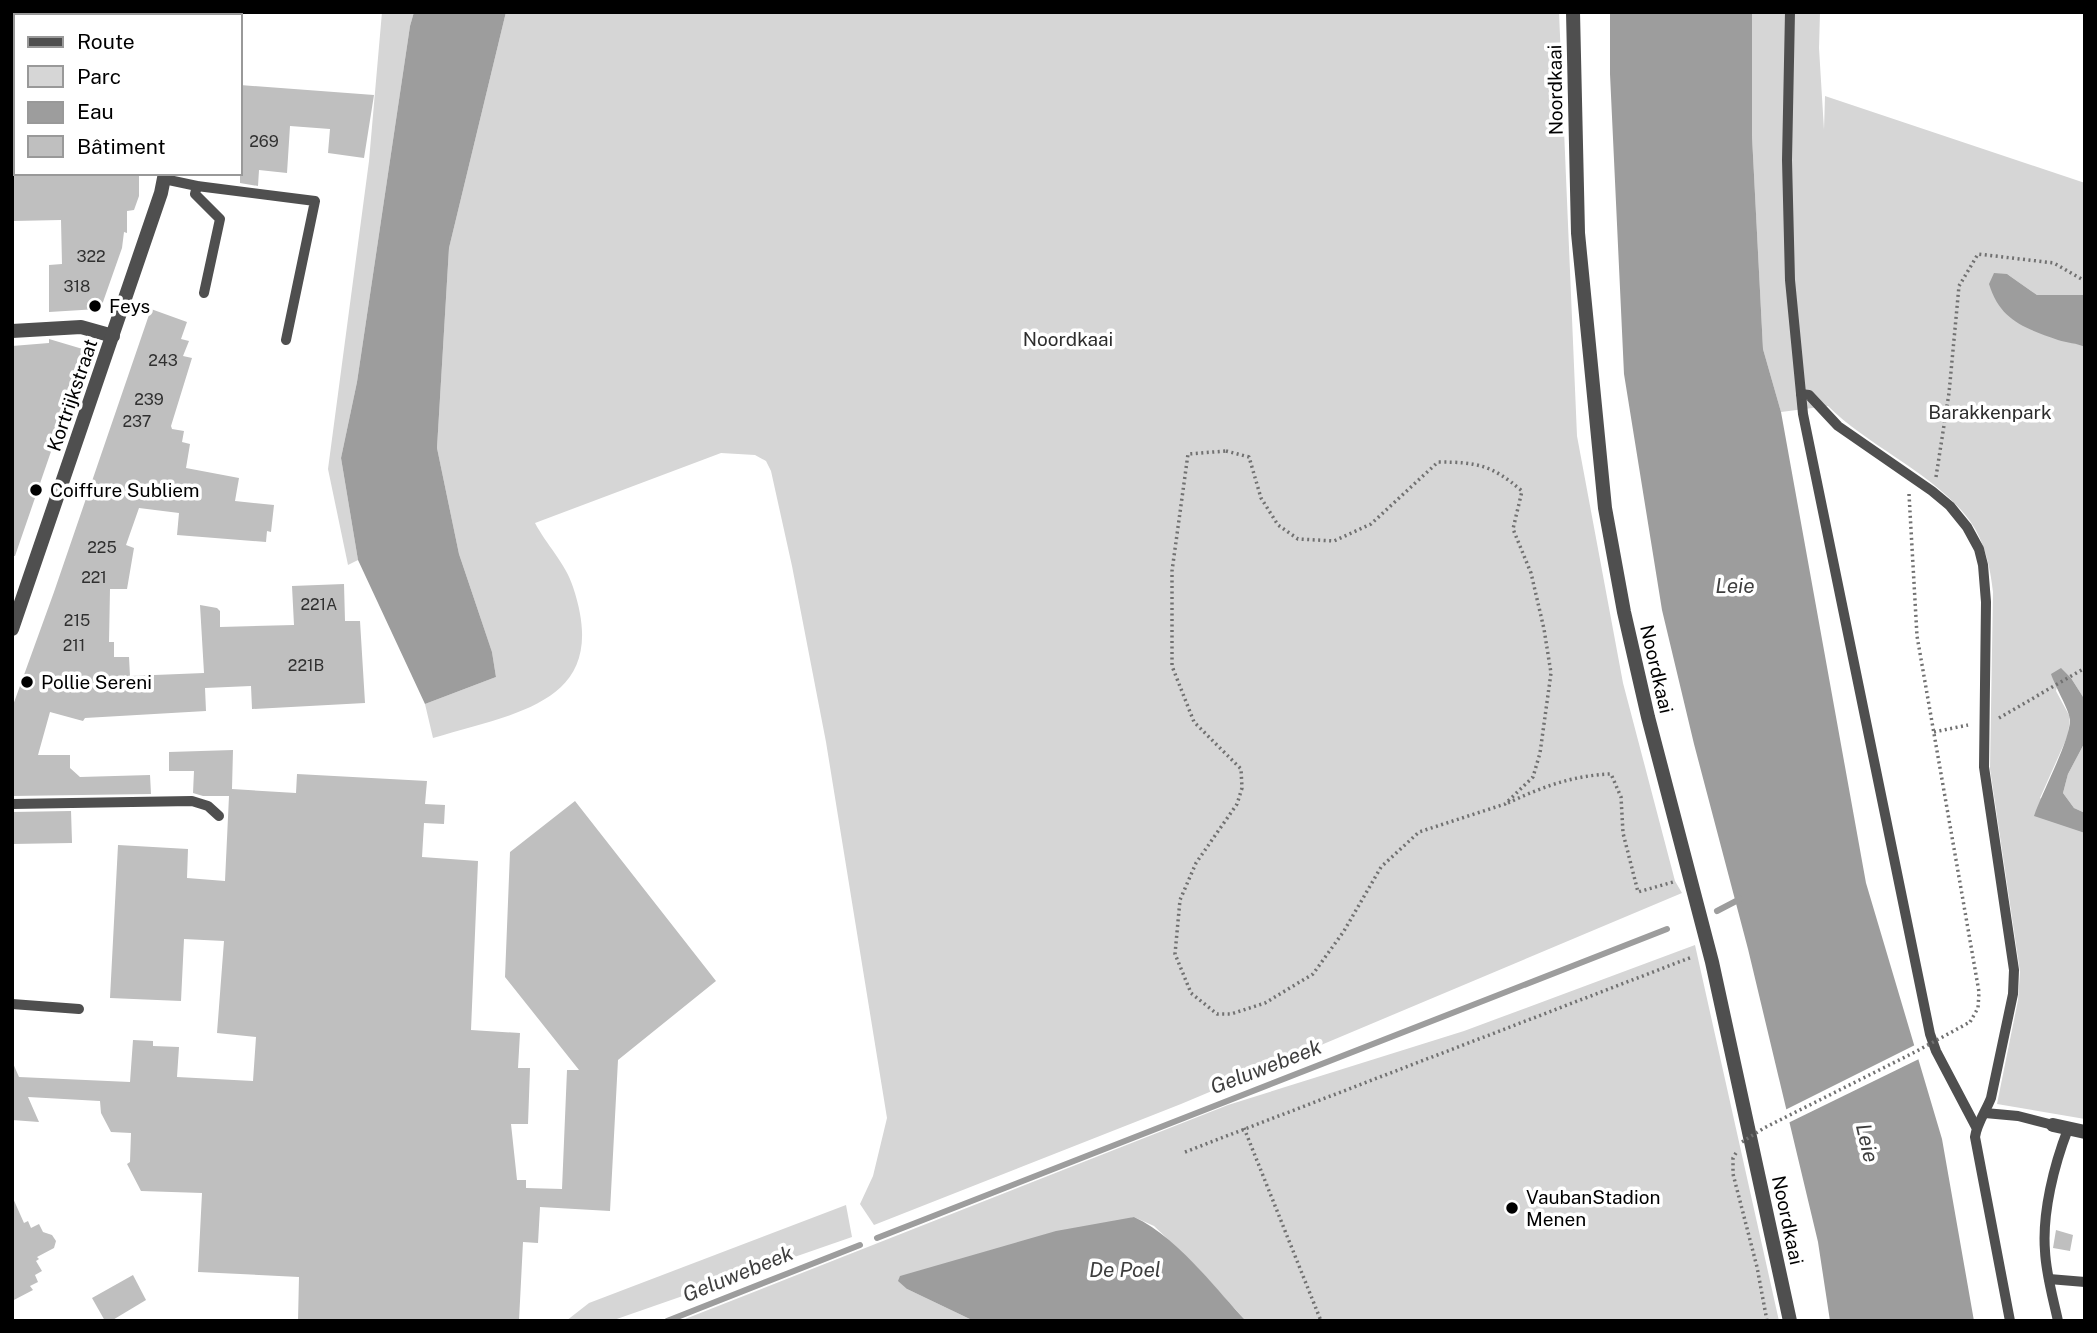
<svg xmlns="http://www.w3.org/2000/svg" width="2097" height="1333" font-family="'Public Sans',sans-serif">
	<rect width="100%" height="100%" fill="#fff"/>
	<g fill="#d6d6d6">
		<path d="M 382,12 L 414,12 L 410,26 L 357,382 L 341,458 L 358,560 L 348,565 L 328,469 L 369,161 Z"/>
		<path d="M 506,12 L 1559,12 L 1577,436 L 1623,683 L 1675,881 L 1682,893 L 1181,1104 L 874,1225 L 860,1204 L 873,1176 L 887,1118 L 826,742 L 792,566 L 771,471 L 766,461 L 755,455 L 721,453 L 535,523 C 546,544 566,564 573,587 C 612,703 518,712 433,738 L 425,704 L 496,677 L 492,652 L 459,554 L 437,448 L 449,248 Z"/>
		<path d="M 1752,12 L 1820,12 L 1819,48 L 1824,130 L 1825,96 L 2085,183 L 2085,295 L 2037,295 L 2007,274 L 2085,347 L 2085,700 L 2071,678 L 2061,669 L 2056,691 L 2070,717 L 2068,735 L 2040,798 L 2085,833 L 2085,1119 L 1997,1104 L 2018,1000 L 2020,972 L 1990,769 L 1993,592 C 1990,567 1985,542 1970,521 C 1937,475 1869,447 1828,406 L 1781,412 L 1763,349 L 1752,136 Z"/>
		<path d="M 2085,742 L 2085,813 L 2074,808 L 2063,793 L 2068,774 Z"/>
		<path d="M 1695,945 L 1779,1321 L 1246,1321 L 1195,1265 L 1154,1226 L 1134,1217 L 907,1289 L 974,1321 L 680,1321 L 1228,1105 L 1464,1031 Z"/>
		<path d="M 846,1205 L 852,1237 L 611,1321 L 566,1321 L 589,1303 Z"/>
	</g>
	<g fill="#9d9d9d">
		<path d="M 414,12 L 506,12 L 449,248 L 437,448 L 459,554 L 492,652 L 496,677 L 425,704 L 358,560 L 341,458 L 357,382 L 410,26 Z"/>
		<path d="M 1610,12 L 1752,12 L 1752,136 L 1763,349 L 1781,412 L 1866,883 L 1942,1139 L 1974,1321 L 1830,1321 L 1818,1242 L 1748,949 L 1694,744 L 1662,610 L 1624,374 L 1610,74 Z"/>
		<path d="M 1994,273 L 2007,274 L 2037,295 L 2085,295 L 2085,347 C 2077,343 2067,343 2058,340 C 2024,328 2000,320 1989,284 Z"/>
		<path d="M 2061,668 L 2071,678 L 2085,700 L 2085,742 L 2068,774 L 2063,793 L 2074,808 L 2085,813 L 2085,833 L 2034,816 C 2042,792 2071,739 2070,719 C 2069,710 2055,686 2051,674 Z"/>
		<path d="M 1134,1217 C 1176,1236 1214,1287 1246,1321 L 974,1321 L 907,1289 L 898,1281 L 900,1276 L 1056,1231 Z"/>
	</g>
	<path fill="#fff" d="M 1917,1044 L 1921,1058 L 1786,1124 L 1783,1111 Z"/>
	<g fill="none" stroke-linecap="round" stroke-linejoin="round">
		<g stroke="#9d9d9d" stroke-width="6">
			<path d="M 1717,911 L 1740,899"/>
			<path d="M 877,1238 L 1667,929"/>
			<path d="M 667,1321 L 860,1245"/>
		</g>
	</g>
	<g fill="#bfbfbf">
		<path d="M 240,85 L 374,95 L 364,158 L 328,153 L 330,129 L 290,126 L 287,173 L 259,170 L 258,186 L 240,183 Z"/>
		<path d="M 58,173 L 139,173 L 139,196 L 134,210 L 127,211 L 127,233 L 124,232 L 122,248 L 103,302 L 98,309 L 49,312 L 49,265 L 62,264 L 61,220 L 12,221 L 12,176 Z"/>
		<path d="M 151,309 L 187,322 L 181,339 L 189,341 L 183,356 L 192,358 L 171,426 L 172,429 L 184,431 L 182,442 L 190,444 L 186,468 L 239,478 L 235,501 L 274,505 L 271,532 L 267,531 L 266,542 L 177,535 L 179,513 L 139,508 L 126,545 L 134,548 L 127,589 L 110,589 L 109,642 L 114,642 L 114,657 L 129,657 L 130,676 L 204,673 L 200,605 L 217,608 L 220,611 L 220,627 L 294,625 L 292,586 L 344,584 L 345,621 L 360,621 L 365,703 L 252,709 L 251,686 L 205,688 L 206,711 L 85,718 L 83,721 L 50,712 L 38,755 L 70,755 L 70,768 L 80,777 L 150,775 L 151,794 L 12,796 L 12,708 L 54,592 Z"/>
		<path d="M 49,339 L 86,350 L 15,556 L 12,556 L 12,346 L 49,343 Z"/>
		<path d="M 233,750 L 232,789 L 296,793 L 297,774 L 427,781 L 425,804 L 445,805 L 444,824 L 424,823 L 422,857 L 478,861 L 471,1030 L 520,1033 L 518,1068 L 530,1068 L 528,1124 L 511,1124 L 517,1180 L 526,1180 L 526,1188 L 562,1189 L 567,1070 L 579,1070 L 505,977 L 510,852 L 575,801 L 716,981 L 618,1060 L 610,1211 L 540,1207 L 538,1243 L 523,1242 L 519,1321 L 298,1321 L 299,1277 L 198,1272 L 202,1193 L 141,1191 L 127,1164 L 130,1162 L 131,1133 L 111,1132 L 101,1113 L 100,1101 L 28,1097 L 39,1122 L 12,1120 L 12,1061 L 19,1077 L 130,1082 L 133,1040 L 153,1041 L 153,1046 L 179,1047 L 177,1077 L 253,1081 L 256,1037 L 217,1033 L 224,941 L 184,939 L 181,1001 L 110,998 L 118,845 L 188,849 L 187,878 L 225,881 L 229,796 L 203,796 L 193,793 L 194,771 L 169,771 L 169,752 Z"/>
		<path d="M 71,811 L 72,843 L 12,844 L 12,812 Z"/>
		<path d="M 12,1196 L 24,1223 L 28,1221 L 31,1228 L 39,1224 L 43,1232 L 52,1235 L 56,1241 L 54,1248 L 37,1257 L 39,1259 L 36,1261 L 42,1271 L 35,1275 L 38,1282 L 30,1286 L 33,1290 L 12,1301 Z"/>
		<path d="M 2056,1230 L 2073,1235 L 2070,1251 L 2053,1248 Z"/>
		<path d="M 133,1275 L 146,1300 L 111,1321 L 105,1321 L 92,1298 Z"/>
	</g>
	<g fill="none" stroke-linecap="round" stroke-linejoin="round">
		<g stroke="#717171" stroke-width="3.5" stroke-dasharray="2 3.5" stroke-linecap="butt">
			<path d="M 1226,451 L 1249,457 L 1261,498 L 1278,525 L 1298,539 L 1334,541 L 1371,524 L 1438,462 C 1477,462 1492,465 1522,491 L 1513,529 L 1531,573 L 1544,629 L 1551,673 L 1540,753 L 1533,777 L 1505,804 L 1419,832 L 1381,867 L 1344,931 L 1313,974 L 1265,1003 L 1231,1014 L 1217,1014 L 1191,993 L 1175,954 L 1180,900 L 1196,863 L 1237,804 L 1242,788 L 1241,769 L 1194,722 L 1172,666 L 1172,571 L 1188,454 Z"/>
			<path d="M 1936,477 L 1949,393 L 1959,286 L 1978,254 L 2054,263 L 2085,281"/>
			<path d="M 1909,494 L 1917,636 L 1979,992 L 1978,1008 L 1970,1022"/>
			<path d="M 1999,718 L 2085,668"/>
			<path d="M 1934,732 L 1968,725"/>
			<path d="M 1508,803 C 1541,787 1575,775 1611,774 L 1621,797 L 1623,833 L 1638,892 L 1673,882"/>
			<path d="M 1244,1128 L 1321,1321"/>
			<path d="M 1185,1152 L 1692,957"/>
			<path d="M 1736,1153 L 1733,1158 L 1733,1174 L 1757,1267 L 1767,1321"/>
		</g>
		<g stroke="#4f4f4f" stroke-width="10">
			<path d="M 1790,12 L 1787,160 L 1790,280 L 1803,414 L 1930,1034 L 1936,1051 L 1976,1127"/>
			<path d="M 164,179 L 197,186 L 315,201 L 286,340"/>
			<path d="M 197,186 L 195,194 L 220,219 L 204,293"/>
			<path d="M 1801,394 L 1809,395 L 1838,426 L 1932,491 L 1950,506 L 1967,527 L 1979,549 L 1983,565 L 1986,602 L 1984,767 L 2014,970 L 2013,994 L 1991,1098 C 1986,1111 1977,1123 1975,1137 L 2010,1321"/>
			<path d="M 12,804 L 192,801 L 208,806 L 219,816"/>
			<path d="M 12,1004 L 79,1009"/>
			<path d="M 1985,1113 L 2018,1116 L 2053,1125"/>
			<path d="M 2049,1279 L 2085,1282"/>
			<path d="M 2058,1321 C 2053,1298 2046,1274 2045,1251 C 2042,1213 2054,1165 2068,1129"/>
		</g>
		<g stroke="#4f4f4f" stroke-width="14">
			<path d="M 1573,12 L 1578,233 L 1605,508 L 1624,612 L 1648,717 L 1712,962 L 1790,1321"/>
			<path d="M 18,16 L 18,12"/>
			<path d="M 12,38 L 16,38"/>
			<path d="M 12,160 L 16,160"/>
			<path d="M 12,331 L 81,327 L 113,336"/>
			<path d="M 2053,1125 L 2085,1132"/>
		</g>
		<g stroke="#4f4f4f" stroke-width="14">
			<path d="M 183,16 L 183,12"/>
			<path d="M 12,629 L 161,193 L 165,173"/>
		</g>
		<path stroke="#717171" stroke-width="3.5" stroke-dasharray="2 3.5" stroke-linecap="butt" d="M 1742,1142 L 1764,1128 L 1915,1052 L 1970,1022"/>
	</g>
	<g fill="#000" stroke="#fff" stroke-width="2.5">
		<circle cx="95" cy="306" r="7"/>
		<circle cx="36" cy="490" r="7"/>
		<circle cx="27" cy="682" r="7"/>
		<circle cx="1512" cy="1208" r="7"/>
	</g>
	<g text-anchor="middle" stroke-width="7" stroke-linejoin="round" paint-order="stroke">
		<g font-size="16" fill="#303030">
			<text x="264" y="147">269</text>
			<text x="91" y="262">322</text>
			<text x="77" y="292">318</text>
			<text x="163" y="366">243</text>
			<text x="149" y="405">239</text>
			<text x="137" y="427">237</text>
			<text x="102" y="553">225</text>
			<text x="94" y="583">221</text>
			<text x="319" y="610">221A</text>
			<text x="77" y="626">215</text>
			<text x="74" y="651">211</text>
			<text x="306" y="671">221B</text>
		</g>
		<g font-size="19" fill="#000" stroke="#fff">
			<text transform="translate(1555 90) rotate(-91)" y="7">Noordkaai</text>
			<text transform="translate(72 395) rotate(-71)" y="7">Kortrijkstraat</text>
			<text transform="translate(1657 669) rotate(77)" y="7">Noordkaai</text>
			<text transform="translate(1788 1220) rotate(78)" y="7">Noordkaai</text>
		</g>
		<g font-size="19" fill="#000" stroke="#fff" text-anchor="start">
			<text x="109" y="313">Feys</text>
			<text x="50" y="497">Coiffure Subliem</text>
			<text x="41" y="689">Pollie Sereni</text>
			<text x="1526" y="1204">VaubanStadion<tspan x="1526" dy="22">Menen</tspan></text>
		</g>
		<g font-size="19" fill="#2d2d2d" stroke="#fff">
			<text x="1068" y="346">Noordkaai</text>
			<text x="1990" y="419">Barakkenpark</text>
		</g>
		<g font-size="21" font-style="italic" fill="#3e3e3e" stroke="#fff">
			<text x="1735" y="593">Leie</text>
			<text transform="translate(1266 1067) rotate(-21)" y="7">Geluwebeek</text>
			<text transform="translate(1867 1143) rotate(77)" y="7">Leie</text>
			<text x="1125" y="1277">De Poel</text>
			<text transform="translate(738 1274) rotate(-22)" y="7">Geluwebeek</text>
		</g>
	</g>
	<rect width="2097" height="1333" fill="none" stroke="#000000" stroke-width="28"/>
	<rect x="14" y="14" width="228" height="161" fill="#ffffff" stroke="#999999" stroke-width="2"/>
	<rect x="28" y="37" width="35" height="10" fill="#4f4f4f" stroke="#999999" stroke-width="2"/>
	<text x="77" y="49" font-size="21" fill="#000000">Route</text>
	<rect x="28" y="66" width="35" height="21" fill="#d6d6d6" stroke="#999999" stroke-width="2"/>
	<text x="77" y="84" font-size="21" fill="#000000">Parc</text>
	<rect x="28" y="102" width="35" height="21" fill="#9d9d9d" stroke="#999999" stroke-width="2"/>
	<text x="77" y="119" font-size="21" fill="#000000">Eau</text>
	<rect x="28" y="136" width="35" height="21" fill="#bfbfbf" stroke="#999999" stroke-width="2"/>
	<text x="77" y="154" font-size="21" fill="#000000">Bâtiment</text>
</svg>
